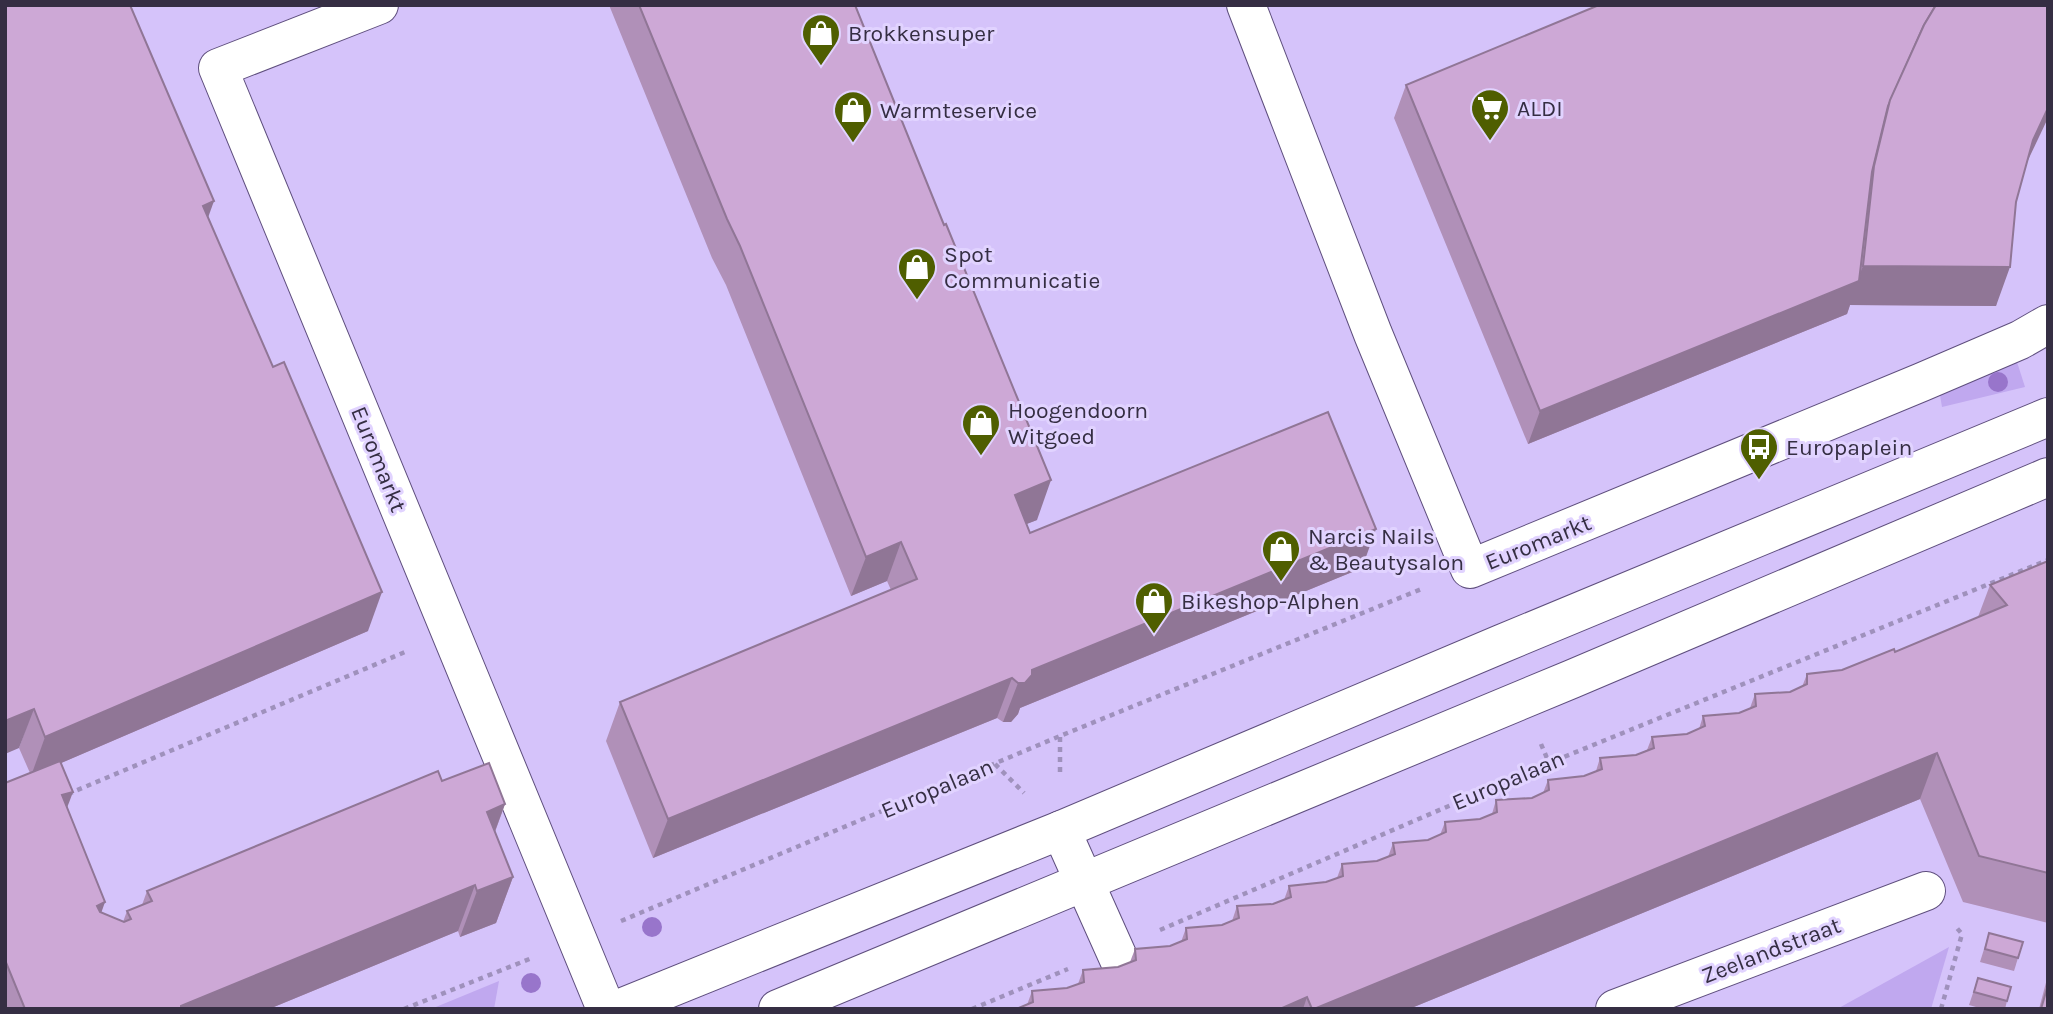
<svg xmlns="http://www.w3.org/2000/svg" width="2053" height="1014" font-family="Karla,sans-serif">
	<rect width="100%" height="100%" fill="#d5c3fa"/>
	<g fill="#c0a8ef">
		<path d="M 2017,362 L 2025,387 L 1942,407 L 1940,395 Z"/>
		<path d="M 1949,947 L 1931,1009 L 1837,1009 Z"/>
		<path d="M 499,981 L 494,1009 L 431,1009 Z"/>
	</g>
	<g fill="none" stroke-linecap="round" stroke-linejoin="round">
		<defs>
			<g id="street">
				<path d="M 379,5 L 218,68 L 606,1009"/>
				<path d="M 1246,5 L 1373,334 L 1470,569 L 1922,382 L 2020,340 L 2048,324"/>
				<path d="M 1061,830 L 1134,993"/>
				<path d="M 1615,1009 L 1926,891"/>
			</g>
			<g id="secondary">
				<path d="M 618,1009 L 1061,830 L 1501,644 L 2048,417"/>
				<path d="M 778,1009 L 1572,679 L 2048,477"/>
			</g>
		</defs>
		<use href="#street" stroke="#5f4f7e" stroke-width="40"/>
		<use href="#secondary" stroke="#5f4f7e" stroke-width="40"/>
		<g stroke="#9f91bc" stroke-width="4.5" stroke-dasharray="5 5" stroke-linecap="butt">
			<path d="M 1060,737 L 1060,777"/>
			<path d="M 1541,744 L 1549,763"/>
			<path d="M 995,764 L 1024,793"/>
			<path d="M 68,794 L 405,652"/>
			<path d="M 621,921 L 1060,736 L 1424,588"/>
			<path d="M 1160,930 L 1549,763 L 2048,560"/>
			<path d="M 404,1009 L 532,958"/>
			<path d="M 972,1009 L 1068,969"/>
			<path d="M 1941,1009 L 1962,934 L 1956,927"/>
		</g>
		<use href="#street" stroke="#fff" stroke-width="38"/>
		<use href="#secondary" stroke="#fff" stroke-width="38"/>
	</g>
	<g fill="#9875cb">
		<circle cx="1998" cy="382" r="10"/>
		<circle cx="652" cy="927" r="10"/>
		<circle cx="531" cy="983" r="10"/>
	</g>
	<g fill="#b090b8">
		<path d="M 609,5 L 855,5 L 1037,520 L 1026,524 L 1030,533 L 1362,568 L 1020,708 L 1018,714 L 1011,722 L 1003,722 L 997,718 L 653,858 L 606,741 L 620,702 L 891,590 L 887,581 L 851,596 L 726,285 L 712,258 Z"/>
		<path d="M 1406,85 L 2046,120 L 2027,161 L 2016,202 L 1996,306 L 1850,305 L 1847,314 L 1528,444 L 1394,118 Z"/>
		<path d="M 208,217 L 368,631 L 61,763 L 67,808 L 101,913 L 123,922 L 127,911 L 142,905 L 147,891 L 442,781 L 505,804 L 495,832 L 513,877 L 496,923 L 460,937 L 458,931 L 269,1009 L 5,1009 L 5,783 L 30,773 L 19,748 Z"/>
		<path d="M 2048,561 L 2048,923 L 1963,902 L 1920,799 L 1409,1009 L 1016,1009 L 1027,1005 L 1032,991 L 1067,988 L 1078,984 L 1083,970 L 1118,967 L 1130,962 L 1135,949 L 1170,946 L 1181,942 L 1186,928 L 1222,925 L 1232,921 L 1237,906 L 1273,904 L 1284,900 L 1289,886 L 1326,882 L 1337,878 L 1342,864 L 1377,861 L 1388,857 L 1393,843 L 1428,840 L 1440,835 L 1445,822 L 1480,819 L 1492,814 L 1496,800 L 1532,798 L 1543,793 L 1548,780 L 1584,776 L 1596,771 L 1600,758 L 1636,755 L 1647,750 L 1652,737 L 1687,734 L 1699,729 L 1703,716 L 1739,713 L 1750,708 L 1755,694 L 1790,692 L 1802,687 L 1807,674 L 1842,670 L 1895,652 L 1978,617 L 1990,585 Z"/>
		<path d="M 1989,933 L 2018,958 L 2014,971 L 1980,962 Z"/>
		<path d="M 2048,975 L 2048,1009 L 2039,1009 Z"/>
		<path d="M 1978,978 L 2007,1001 L 2005,1009 L 1983,1009 L 1969,1005 Z"/>
	</g>
	<g fill="#907696">
		<path d="M 2048,108 L 2048,118 L 2019,179 L 2033,140 Z"/>
		<path d="M 214,201 L 200,240 L 203,206 Z"/>
		<path d="M 1863,266 L 2010,267 L 1996,306 L 1850,305 L 1847,314 L 1528,444 L 1540,411 L 1857,281 Z"/>
		<path d="M 1051,480 L 1037,520 L 1001,534 L 1015,495 Z"/>
		<path d="M 1376,529 L 1362,568 L 1020,708 L 1018,714 L 1011,722 L 1003,722 L 1018,683 L 1032,670 Z"/>
		<path d="M 901,542 L 887,581 L 851,596 L 866,557 Z"/>
		<path d="M 382,592 L 368,631 L 31,776 L 45,737 Z"/>
		<path d="M 1012,678 L 997,718 L 653,858 L 668,819 Z"/>
		<path d="M 34,709 L 19,748 L 5,754 L 5,721 Z"/>
		<path d="M 1937,753 L 1920,799 L 1409,1009 L 1314,1009 Z"/>
		<path d="M 73,792 L 56,837 L 62,795 Z"/>
		<path d="M 505,804 L 488,850 L 487,812 Z"/>
		<path d="M 513,877 L 496,923 L 460,937 L 477,891 Z"/>
		<path d="M 475,885 L 458,931 L 269,1009 L 180,1009 L 181,1006 Z"/>
		<path d="M 105,902 L 89,948 L 97,906 Z"/>
		<path d="M 1307,997 L 1303,1009 L 1280,1009 Z"/>
	</g>
	<g fill="#cda8d6" stroke="#907696" stroke-width="2">
		<path d="M 5,5 L 130,5 L 214,201 L 203,206 L 273,367 L 284,362 L 382,592 L 45,737 L 34,709 L 5,721 Z"/>
		<path d="M 639,5 L 855,5 L 944,225 L 946,224 L 1051,480 L 1015,495 L 1030,533 L 1328,412 L 1376,529 L 1032,670 L 1032,675 L 1025,683 L 1018,683 L 1012,678 L 668,819 L 620,702 L 917,579 L 901,542 L 866,557 L 740,246 L 727,219 Z"/>
		<path d="M 1599,5 L 1936,5 L 1924,25 L 1888,106 L 1872,172 L 1859,281 L 1540,411 L 1406,85 Z"/>
		<path d="M 1936,5 L 2048,5 L 2048,108 L 2033,140 L 2016,202 L 2010,267 L 1863,266 L 1874,166 L 1890,100 L 1924,25 Z"/>
		<path d="M 2048,561 L 2048,873 L 1979,856 L 1937,753 L 1314,1009 L 1312,1009 L 1307,997 L 1280,1009 L 1016,1009 L 1033,1002 L 1032,991 L 1067,988 L 1084,982 L 1083,970 L 1118,967 L 1136,960 L 1135,949 L 1170,946 L 1187,939 L 1186,928 L 1222,925 L 1239,918 L 1237,906 L 1273,904 L 1291,897 L 1289,886 L 1326,882 L 1343,876 L 1342,864 L 1377,861 L 1395,854 L 1393,843 L 1428,840 L 1446,832 L 1445,822 L 1480,819 L 1497,812 L 1496,800 L 1532,798 L 1549,790 L 1548,780 L 1584,776 L 1602,769 L 1600,758 L 1636,755 L 1654,748 L 1652,737 L 1687,734 L 1705,726 L 1703,716 L 1739,713 L 1756,706 L 1755,694 L 1790,692 L 1807,684 L 1807,674 L 1842,670 L 1894,649 L 1895,652 L 2007,605 L 1990,585 Z"/>
		<path d="M 60,761 L 73,792 L 62,795 L 105,902 L 97,906 L 100,912 L 124,922 L 131,919 L 127,911 L 152,901 L 147,891 L 438,771 L 442,781 L 489,763 L 505,804 L 487,812 L 513,877 L 477,891 L 475,885 L 181,1006 L 181,1009 L 25,1009 L 5,960 L 5,783 Z"/>
		<path d="M 1989,933 L 2023,942 L 2018,958 L 1985,949 Z"/>
		<path d="M 1978,978 L 2011,987 L 2007,1001 L 1974,992 Z"/>
		<path d="M 2048,985 L 2048,1009 L 2041,1009 Z"/>
	</g>
	<defs>
		<symbol id="shop-pin" viewBox="-11 -11 22 30"><path d="M0 17L-7.5 6A9.5 9.5 0 1 1 7.5 6Z" fill="#4f5e00" stroke="#e1d3ff"/><path d="M-5-2.5h2.3a2.7 3.5 0 0 1 5.4 0H5L5.5 6h-11ZM-1.5-2.5h3a1.5 2.3 0 0 0-3 0Z" fill="#fff"/></symbol>
		<symbol id="supermarket-pin" viewBox="-11 -11 22 30"><path d="M0 17L-7.5 6A9.5 9.5 0 1 1 7.5 6Z" fill="#4f5e00" stroke="#e1d3ff"/><path d="M-6-5.5h2.5l.6 2H6L4.5 2H-2.5L-4.4-4H-6ZM-1.5 3.2a1.3 1.3 0 1 0 .1 0ZM3 3.2a1.3 1.3 0 1 0 .1 0Z" fill="#fff"/></symbol>
		<symbol id="bus-pin" viewBox="-11 -11 22 30"><path d="M0 17L-7.5 6A9.5 9.5 0 1 1 7.5 6Z" fill="#4f5e00" stroke="#e1d3ff"/><path d="M-5-6H5V4H4V6H2V4H-2V6H-4V4H-5ZM-3.5-4V0h7V-4ZM-3.5 1.2v1.5H-2V1.2ZM2 1.2v1.5H3.5V1.2Z" fill="#fff"/></symbol>
	</defs>
	<g fill-rule="evenodd">
		<use href="#shop-pin" x="799" y="11" width="44" height="60"/>
		<use href="#supermarket-pin" x="1468" y="86" width="44" height="60"/>
		<use href="#shop-pin" x="831" y="88" width="44" height="60"/>
		<use href="#shop-pin" x="895" y="245" width="44" height="60"/>
		<use href="#shop-pin" x="959" y="401" width="44" height="60"/>
		<use href="#bus-pin" x="1737" y="425" width="44" height="60"/>
		<use href="#shop-pin" x="1259" y="527" width="44" height="60"/>
		<use href="#shop-pin" x="1132" y="579" width="44" height="60"/>
	</g>
	<g text-anchor="middle" stroke-width="6" stroke-linejoin="round" paint-order="stroke">
		<g font-size="23" fill="#352e43" stroke="#e1d3ff" text-anchor="start">
			<text x="848" y="41">Brokkensuper</text>
			<text x="1517" y="116">ALDI</text>
			<text x="880" y="118">Warmteservice</text>
			<text x="944" y="262">Spot<tspan x="944" dy="26">Communicatie</tspan></text>
			<text x="1008" y="418">Hoogendoorn<tspan x="1008" dy="26">Witgoed</tspan></text>
			<text x="1786" y="455">Europaplein</text>
			<text x="1308" y="544">Narcis Nails<tspan x="1308" dy="26">&amp; Beautysalon</tspan></text>
			<text x="1181" y="609">Bikeshop-Alphen</text>
		</g>
		<g font-size="23" fill="#352e43" stroke="#e1d3ff">
			<text transform="translate(379 459) rotate(68)" y="8">Euromarkt</text>
			<text transform="translate(1538 542) rotate(-22)" y="8">Euromarkt</text>
			<text transform="translate(1508 780) rotate(-23)" y="8">Europalaan</text>
			<text transform="translate(937 788) rotate(-23)" y="8">Europalaan</text>
			<text transform="translate(1771 950) rotate(-21)" y="8">Zeelandstraat</text>
		</g>
	</g>
	<rect width="2053" height="1014" fill="none" stroke="#352e43" stroke-width="14"/>
</svg>
